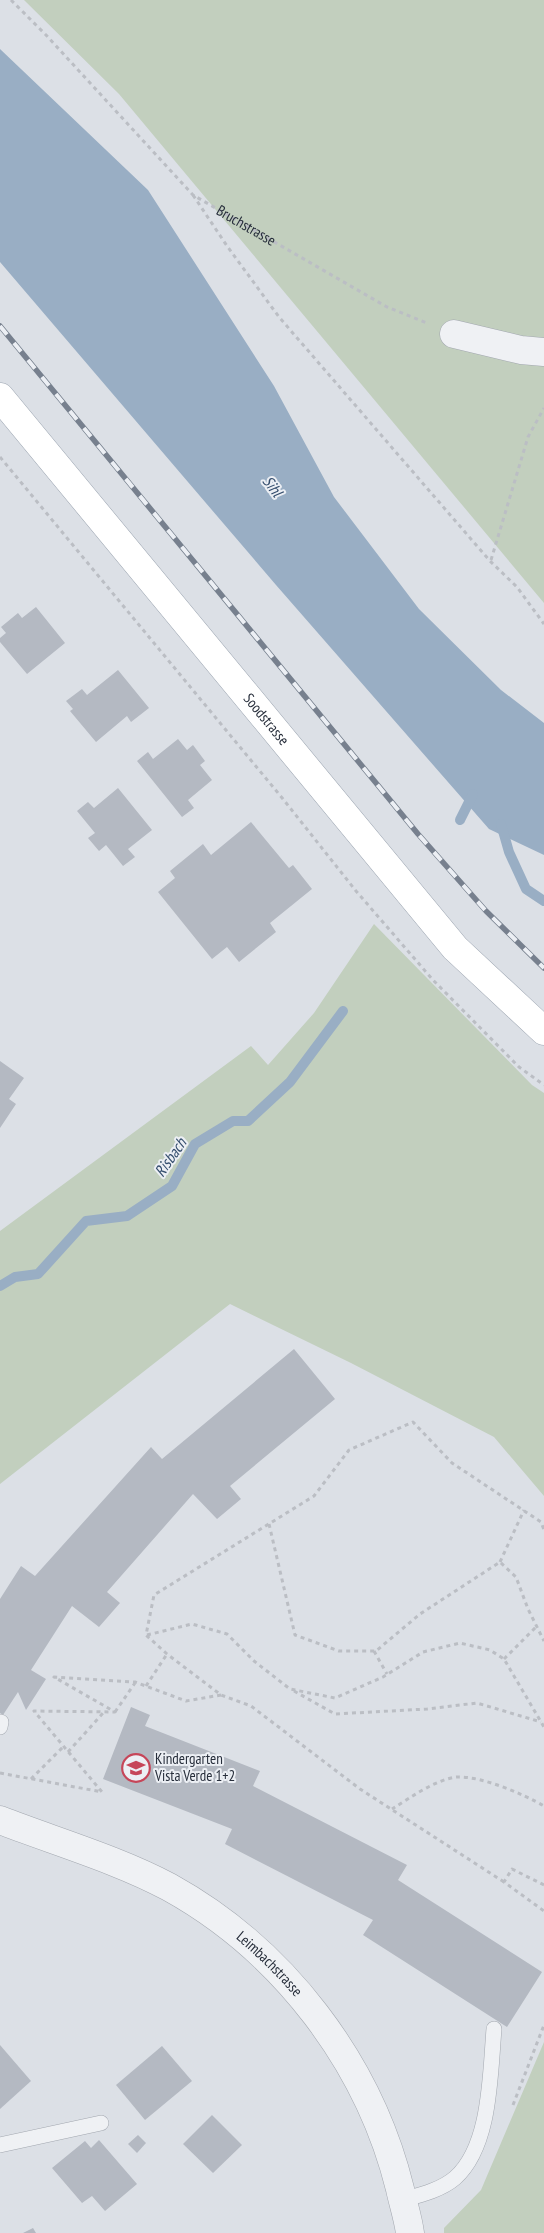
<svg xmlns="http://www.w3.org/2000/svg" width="544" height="2233" font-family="'PT Sans Narrow',sans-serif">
	<rect width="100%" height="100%" fill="#dce0e6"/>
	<g fill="#c2cfbe">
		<path d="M 24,0 L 544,0 L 544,603 L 119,94 Z"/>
		<path d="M 374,924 L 532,1085 L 544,1093 L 544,1496 L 494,1437 L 351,1363 L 230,1304 L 0,1484 L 0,1231 L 251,1046 L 268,1065 L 314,1013 Z"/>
		<path d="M 544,2042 L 544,2233 L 444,2233 L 444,2228 L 481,2190 Z"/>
	</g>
	<path fill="#99aec4" d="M 0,49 L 148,190 L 274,386 L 334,497 L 419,609 L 501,690 L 544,723 L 544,855 L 489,829 L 276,585 L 0,262 Z"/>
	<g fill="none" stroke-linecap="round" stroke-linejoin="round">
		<g stroke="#99aec4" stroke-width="10">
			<path d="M 460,820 L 473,794"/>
			<path d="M 501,824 L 509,852 L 526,889 L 544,901"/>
			<path d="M 0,1286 L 15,1277 L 38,1274 L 86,1221 L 127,1216 L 172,1186 L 195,1144 L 233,1121 L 248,1121 L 290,1082 L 343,1011"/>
		</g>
	</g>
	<g fill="#b4b9c2">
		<path d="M 36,607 L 65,643 L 27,674 L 0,642 L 0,638 L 6,633 L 1,627 L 18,613 L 22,618 Z"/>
		<path d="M 118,670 L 149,708 L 131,722 L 127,716 L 96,742 L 70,711 L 73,709 L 66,701 L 82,689 L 87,695 Z"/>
		<path d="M 178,739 L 187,750 L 193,745 L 205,761 L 200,765 L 212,780 L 188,800 L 194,808 L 182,817 L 137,761 L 148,752 L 153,759 Z"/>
		<path d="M 118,788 L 152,830 L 128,849 L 135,857 L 123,866 L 106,845 L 99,851 L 88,838 L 95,833 L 77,811 L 88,802 L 94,808 Z"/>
		<path d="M 251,822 L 289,868 L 293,865 L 312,889 L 270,923 L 276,932 L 239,962 L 227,947 L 212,959 L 158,892 L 175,878 L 170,871 L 203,844 L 211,855 Z"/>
		<path d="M 0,1061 L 24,1078 L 9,1099 L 16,1104 L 0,1128 Z"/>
		<path d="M 294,1349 L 335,1399 L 230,1486 L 241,1499 L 217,1519 L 193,1494 L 107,1592 L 120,1603 L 99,1627 L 72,1606 L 31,1670 L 46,1679 L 26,1710 L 18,1692 L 3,1715 L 0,1713 L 0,1599 L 21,1566 L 35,1576 L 151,1447 L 162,1459 Z"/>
		<path d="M 131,1707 L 150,1715 L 145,1726 L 260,1771 L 253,1786 L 407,1865 L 398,1880 L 542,1972 L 507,2027 L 363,1935 L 373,1920 L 225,1844 L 232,1829 L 103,1779 Z"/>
		<path d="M 0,2045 L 31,2081 L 0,2109 Z"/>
		<path d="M 162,2046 L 192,2081 L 145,2120 L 116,2085 Z"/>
		<path d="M 212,2115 L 242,2145 L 213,2173 L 183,2144 Z"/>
		<path d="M 138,2135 L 146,2143 L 137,2153 L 128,2144 Z"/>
		<path d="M 99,2140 L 137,2184 L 105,2211 L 92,2196 L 82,2203 L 52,2168 L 85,2141 L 91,2148 Z"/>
		<path d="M 33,2228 L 36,2233 L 23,2233 Z"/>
	</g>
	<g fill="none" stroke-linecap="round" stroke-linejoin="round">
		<defs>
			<g id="service">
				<path d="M 0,1727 L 1,1722"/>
				<path d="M 0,2145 L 101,2123"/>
				<path d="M 402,2200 C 420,2195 441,2190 455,2178 C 491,2146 490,2074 494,2029"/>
			</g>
			<path id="minor" d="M 454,334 L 521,350 L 544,352"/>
			<g id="tertiary">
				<path id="s2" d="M 0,1820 C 54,1841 119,1860 169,1887 C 283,1950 369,2063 400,2189 C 403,2203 408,2218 410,2233"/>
			</g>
			<g id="primary">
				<path id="s3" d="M 0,397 L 455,948 L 544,1031"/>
			</g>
		</defs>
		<use href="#service" stroke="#a2a7af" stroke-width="16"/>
		<use href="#minor" stroke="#a2a7af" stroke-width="29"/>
		<use href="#tertiary" stroke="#a2a7af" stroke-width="29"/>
		<use href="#primary" stroke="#9ca5b1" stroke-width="29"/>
		<g stroke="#bbbec4" stroke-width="3" stroke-dasharray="4 4" stroke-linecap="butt">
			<path id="s1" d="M 11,0 L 46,35 L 193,195 L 387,307 L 427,323"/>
			<path d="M 193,195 L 227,246 L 279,317 L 490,561 L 517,587 L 544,624"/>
			<path d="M 0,457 L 283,799 L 356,891 L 433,980 L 519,1067 L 544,1085"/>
			<path d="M 491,560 L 528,437 L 544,408"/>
			<path d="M 269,1524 L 295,1635 L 339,1651 L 376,1651 L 420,1614 L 500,1562 L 516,1577 L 528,1609 L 544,1641"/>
			<path d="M 500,1562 L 524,1510"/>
			<path d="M 147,1635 L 192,1624 L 227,1634 L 254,1661 L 290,1689 L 335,1698 L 383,1677 L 423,1652 L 460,1643 L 490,1650 L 504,1659 L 544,1727"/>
			<path d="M 374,1651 L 387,1674"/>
			<path d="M 504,1659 L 536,1627"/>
			<path d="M 146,1686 L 167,1654"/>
			<path d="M 294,1691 L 335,1714 L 427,1709 L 477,1703 L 541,1722"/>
			<path d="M 115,1712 L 135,1683"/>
			<path d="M 68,1752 L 104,1712"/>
			<path d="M 0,1773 L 102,1792 L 34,1711 L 115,1712 L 54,1677 L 135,1682 L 186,1701 L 221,1695"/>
			<path d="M 31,1779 L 64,1746"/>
			<path d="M 392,1809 C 410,1798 436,1779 457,1777 C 482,1776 523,1794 544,1806"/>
			<path d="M 504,1882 L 360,1789 L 251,1706 L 221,1695 L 167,1654 L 146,1635 L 154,1595 L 314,1496 L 349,1450 L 413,1422 L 452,1463 L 541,1522 L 544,1530"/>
			<path d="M 544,1885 L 512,1869 L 504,1882 L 544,1911"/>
			<path d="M 513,2105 L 544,2025"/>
		</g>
		<use href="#service" stroke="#eff1f4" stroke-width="15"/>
		<use href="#minor" stroke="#eff1f4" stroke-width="28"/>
		<use href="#tertiary" stroke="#eff1f4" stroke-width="28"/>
		<use href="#primary" stroke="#fff" stroke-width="28"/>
		<defs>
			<path id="rail" d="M 0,326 L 418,834 L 486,911 L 544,968"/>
		</defs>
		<use href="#rail" stroke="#77808e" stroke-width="5.5"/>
		<use href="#rail" stroke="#eceff4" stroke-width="4" stroke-dasharray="11" stroke-linecap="butt"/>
	</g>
	<defs>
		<symbol id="school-ring" viewBox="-11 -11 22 22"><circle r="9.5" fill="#eceff4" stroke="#c64659" stroke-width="1.5"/><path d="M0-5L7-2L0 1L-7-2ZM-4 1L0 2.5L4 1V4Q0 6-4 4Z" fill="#c64659"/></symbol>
	</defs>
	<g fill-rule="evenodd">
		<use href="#school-ring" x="120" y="1752" width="32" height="32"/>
	</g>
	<g text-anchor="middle" stroke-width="4" stroke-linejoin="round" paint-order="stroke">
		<g font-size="15" fill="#272e3b" stroke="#eceff4">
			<text dy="5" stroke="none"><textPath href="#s1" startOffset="328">Bruchstrasse</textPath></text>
			<text dy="5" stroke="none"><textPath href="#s3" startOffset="418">Soodstrasse</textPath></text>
			<text dy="5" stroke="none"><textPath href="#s2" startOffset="309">Leimbachstrasse</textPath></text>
		</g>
		<g font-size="15" fill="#272e3b" stroke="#eceff4" text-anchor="start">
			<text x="155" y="1764">Kindergarten<tspan x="155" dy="17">Vista Verde 1+2</tspan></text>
		</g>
		<g font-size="16" font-style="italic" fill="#344d6d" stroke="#eceff4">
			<text transform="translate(273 486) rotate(53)" y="6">Sihl</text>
			<text transform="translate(170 1157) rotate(-55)" y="6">Risbach</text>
		</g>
	</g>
</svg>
